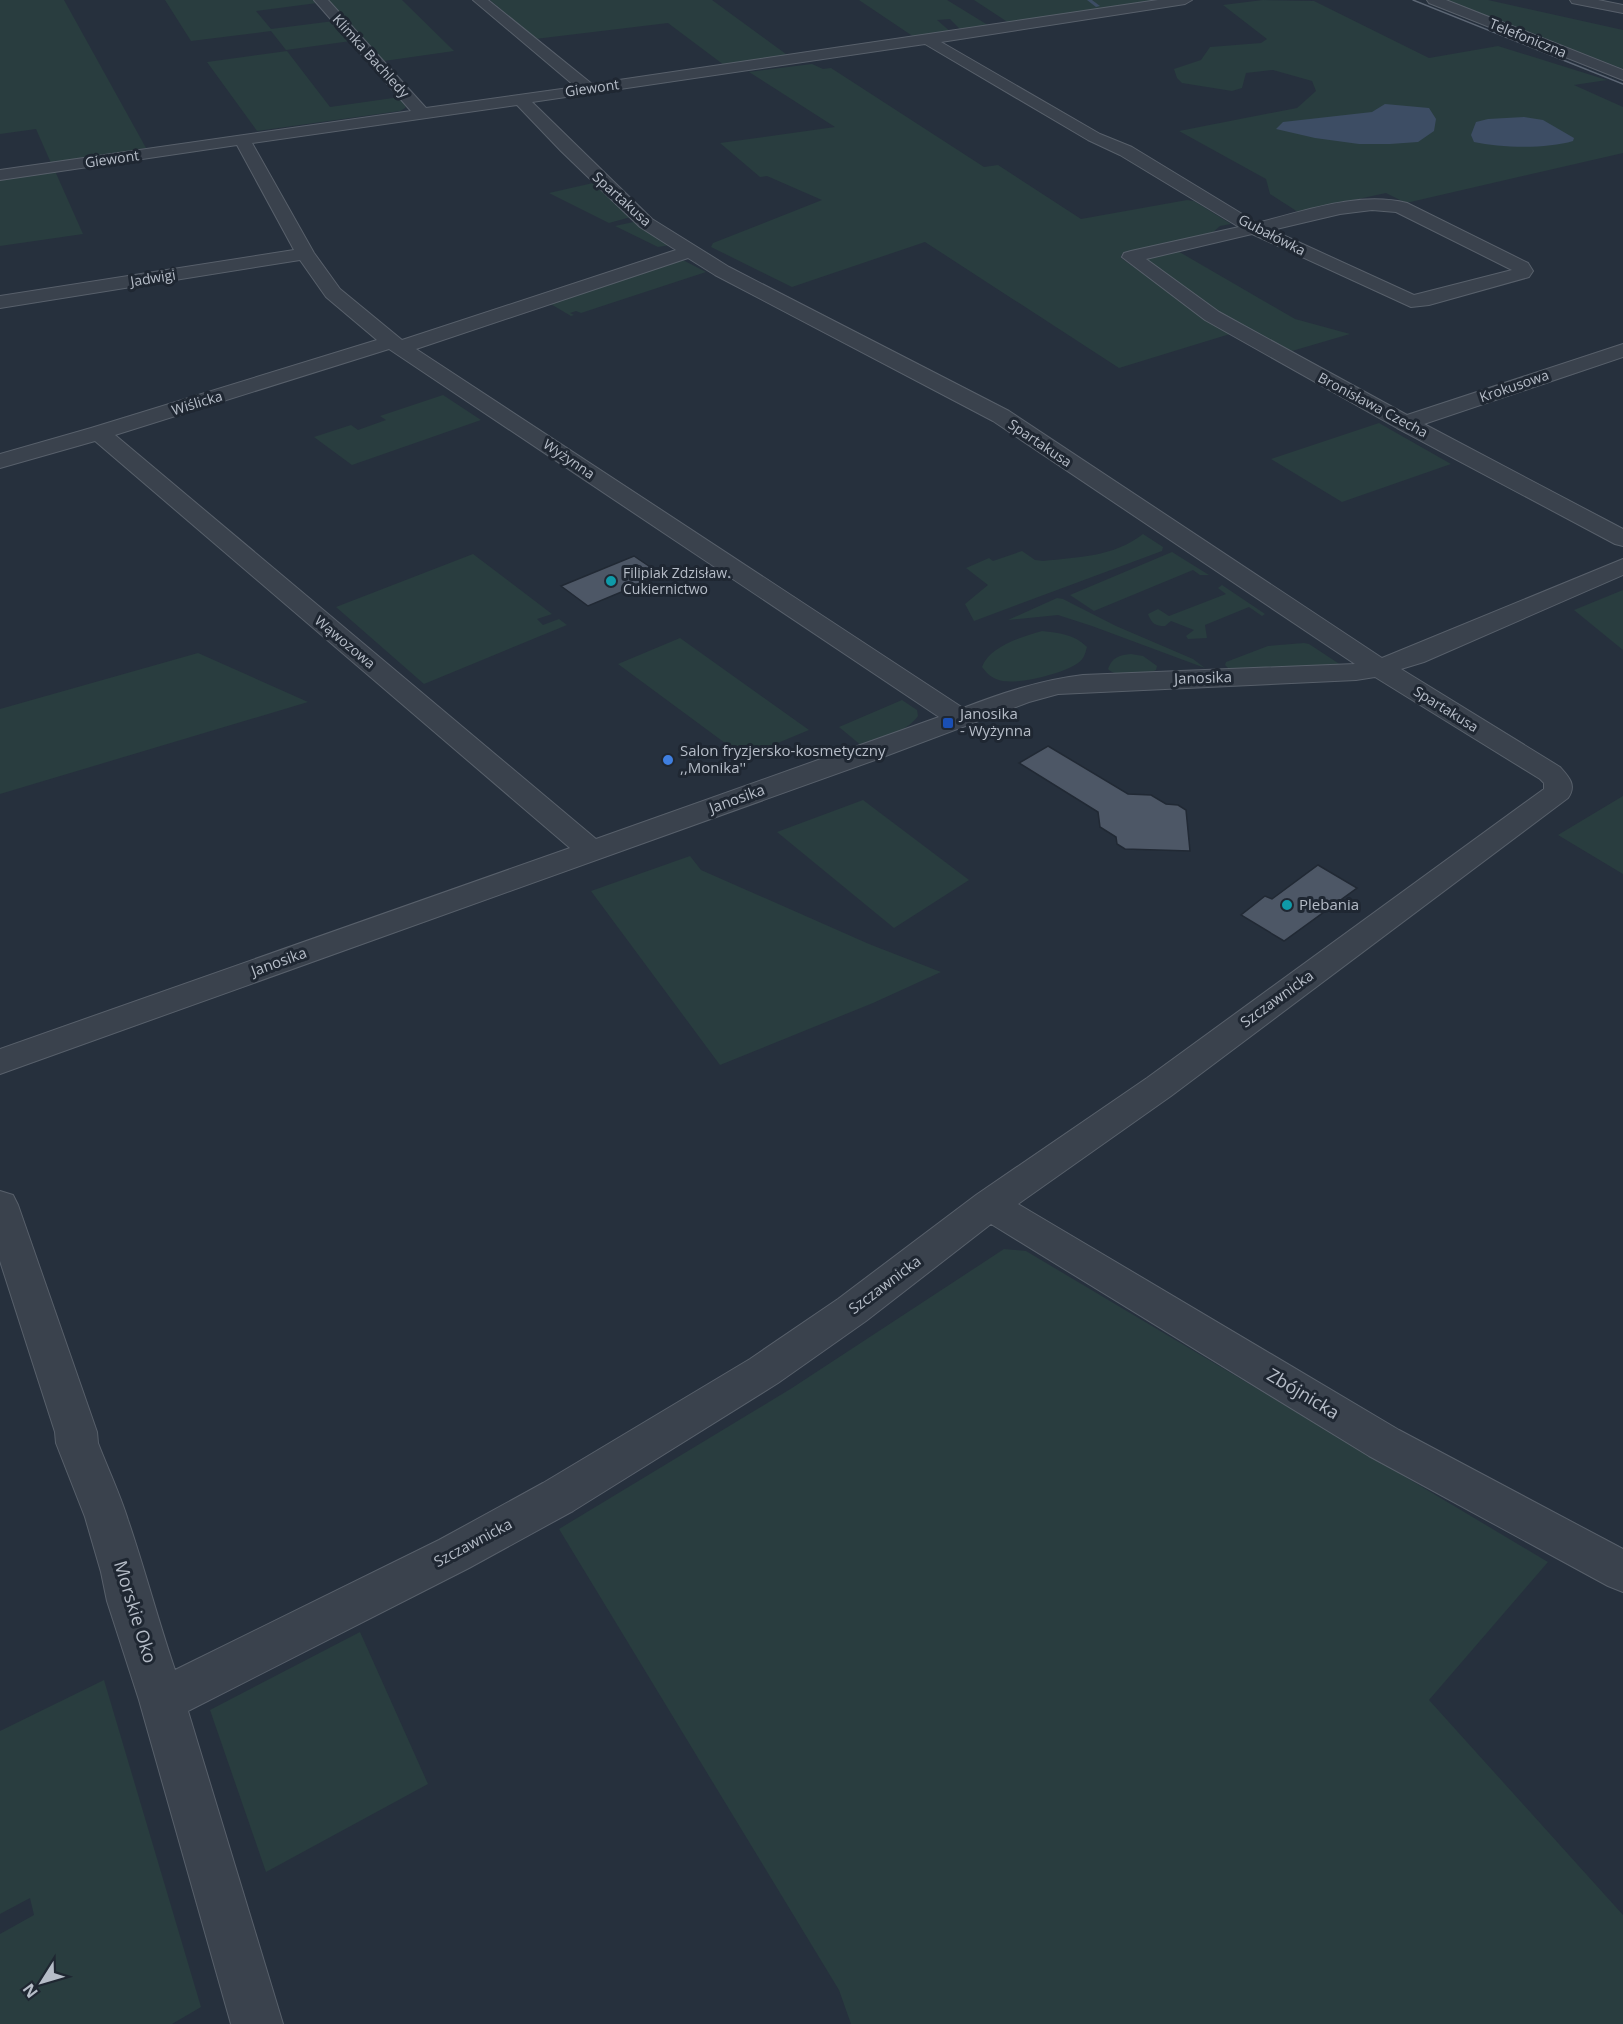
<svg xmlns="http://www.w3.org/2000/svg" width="1623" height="2024" font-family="'Open Sans',sans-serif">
	<rect width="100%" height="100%" fill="#26303d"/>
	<g fill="#293d3f">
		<path d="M 0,0 L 64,0 L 146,148 L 51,163 L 36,129 L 0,134 Z"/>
		<path d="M 165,0 L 315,0 L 317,3 L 256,11 L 271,29 L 334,21 L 351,41 L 286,50 L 271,31 L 191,41 Z"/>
		<path d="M 328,0 L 402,0 L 454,51 L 384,61 Z"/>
		<path d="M 490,0 L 712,0 L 790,57 L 724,65 L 668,23 L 535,39 Z"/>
		<path d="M 859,0 L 947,0 L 991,27 L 962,31 L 950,19 L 937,20 L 952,33 L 917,39 Z"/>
		<path d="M 974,0 L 1157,0 L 1009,23 Z"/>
		<path d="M 1263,0 L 1314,1 L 1429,58 L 1498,46 L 1607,80 L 1574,85 L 1623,107 L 1623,153 L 1406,203 L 1386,193 L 1298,212 L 1270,194 L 1266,179 L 1179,131 L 1297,108 L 1316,91 L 1312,81 L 1273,70 L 1246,73 L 1242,88 L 1232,91 L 1182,83 L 1177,78 L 1174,69 L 1201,60 L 1210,47 L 1261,43 L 1267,39 L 1223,5 Z"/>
		<path d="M 1445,0 L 1488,0 L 1623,30 L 1623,69 Z"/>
		<path d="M 287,51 L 330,107 L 400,97 L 406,106 L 405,108 L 400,111 L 257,131 L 207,62 Z"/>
		<path d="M 812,64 L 823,69 L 831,68 L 984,167 L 998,165 L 1081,219 L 1187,200 L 1194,201 L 1231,224 L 1220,226 L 1211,234 L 1121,255 L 1121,258 L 1230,334 L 1119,368 L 925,242 L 792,287 L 711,247 L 713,243 L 822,200 L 767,176 L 760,177 L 720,143 L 835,127 L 749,72 Z"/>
		<path d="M 55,171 L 83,234 L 0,246 L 0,179 Z"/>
		<path d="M 593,183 L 631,217 L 609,223 L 549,193 Z"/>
		<path d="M 638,221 L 671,245 L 658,247 L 615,226 Z"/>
		<path d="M 1176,250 L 1295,319 L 1350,334 L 1292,351 L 1231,322 L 1146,262 L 1150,256 Z"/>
		<path d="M 681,259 L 706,272 L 581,313 L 576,311 L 570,313 L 574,315 L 571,316 L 549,303 Z"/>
		<path d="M 443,395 L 481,420 L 352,465 L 314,437 L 351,425 L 358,430 L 386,420 L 380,416 Z"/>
		<path d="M 1379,423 L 1451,464 L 1342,502 L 1271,459 Z"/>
		<path d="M 1143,534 L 1163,547 L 1162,551 L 974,621 L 965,604 L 988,585 L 966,568 L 989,558 L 993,561 L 1022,551 L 1035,560 L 1043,561 C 1078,557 1114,557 1143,534 Z"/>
		<path d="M 1172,552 L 1209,575 L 1200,575 L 1193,570 L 1094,611 L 1070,595 Z"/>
		<path d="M 473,554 L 552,614 L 537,619 L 543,625 L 559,619 L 567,625 L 424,684 L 336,607 Z"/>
		<path d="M 1222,585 L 1265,614 L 1262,616 L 1249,607 L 1205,625 L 1207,638 L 1188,639 L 1186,636 L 1194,630 L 1171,621 L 1165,626 C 1155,626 1152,624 1148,614 L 1158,609 L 1169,616 L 1226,594 L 1218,588 Z"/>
		<path d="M 1623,590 L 1623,650 L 1574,610 Z"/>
		<path d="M 1057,598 L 1063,599 L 1116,626 L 1193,659 L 1205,668 L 1092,626 L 1058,615 L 1008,620 Z"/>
		<path d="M 1042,631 C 1059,633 1074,634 1087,647 C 1085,654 1084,659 1078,663 C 1063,674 1012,687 996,679 C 989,676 986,672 982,667 C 990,646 1022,637 1042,631 Z"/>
		<path d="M 680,638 L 809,730 L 744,757 L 618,664 Z"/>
		<path d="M 1304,643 L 1309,644 L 1341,665 L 1229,669 L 1225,665 L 1226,662 L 1268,646 Z"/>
		<path d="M 198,653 L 308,702 L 0,794 L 0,709 Z"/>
		<path d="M 1131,654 L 1143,656 L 1157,666 L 1156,670 C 1144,676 1118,679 1108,669 C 1112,657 1120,655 1131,654 Z"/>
		<path d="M 902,700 L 917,710 L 918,716 C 906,733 880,738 862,746 L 839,727 Z"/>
		<path d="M 1623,796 L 1623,874 L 1558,835 Z"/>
		<path d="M 863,800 L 969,880 L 894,928 L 777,832 Z"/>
		<path d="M 690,856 L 701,870 L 869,944 L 941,972 L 873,1003 L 720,1065 L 591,891 Z"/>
		<path d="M 1004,1249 L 1026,1251 L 1548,1562 L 1429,1700 L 1623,1915 L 1623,2024 L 851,2024 L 839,1990 L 559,1529 L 792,1388 Z"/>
		<path d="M 360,1632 L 428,1784 L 266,1872 L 210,1710 Z"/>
		<path d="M 104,1680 L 201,2007 L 172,2024 L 0,2024 L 0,1934 L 34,1915 L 30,1898 L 0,1914 L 0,1731 Z"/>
	</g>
	<g fill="#3d4d64">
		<path d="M 1385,104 L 1429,108 L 1436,119 L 1434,131 L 1418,142 L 1390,144 L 1359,144 L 1315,138 L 1276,129 L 1283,122 L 1372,112 Z"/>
		<path d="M 1524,117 L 1543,120 L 1574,138 L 1573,141 C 1547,149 1501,148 1474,142 L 1471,135 L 1476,122 L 1488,119 Z"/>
	</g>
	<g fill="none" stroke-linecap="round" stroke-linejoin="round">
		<path fill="#3d4d64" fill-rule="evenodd" d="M 1087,0 L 1092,0 L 1100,6 L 1096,7 Z"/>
	</g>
	<g fill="#4d5766" stroke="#212934" stroke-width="1.5">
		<path d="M 634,556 L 662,575 L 588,606 L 561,586 Z"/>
		<path d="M 1048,746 L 1128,794 L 1151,795 L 1166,804 L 1178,805 L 1186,810 L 1190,851 L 1125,849 L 1117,844 L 1116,837 L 1100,827 L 1098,812 L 1019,763 Z"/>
		<path d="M 1318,865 L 1357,888 L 1284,941 L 1241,915 L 1265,896 L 1272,899 Z"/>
	</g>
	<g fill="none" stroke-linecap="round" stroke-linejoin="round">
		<defs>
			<g id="minor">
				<path d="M 314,0 L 328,0 L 426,108 L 576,87 L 473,0 L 488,0 L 592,84 L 1158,0 L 1192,0 L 1185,4 L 941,42 L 1100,134 L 1132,147 L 1257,223 C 1305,211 1358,191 1407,203 L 1528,263 L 1533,271 L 1529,277 L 1429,305 L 1411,307 L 1252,234 L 1146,259 L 1219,312 L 1407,415 L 1623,344 L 1623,357 L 1424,424 L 1623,529 L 1623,546 L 1615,544 L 1397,428 L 1205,320 L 1122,257 L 1124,253 L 1131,251 L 1239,227 L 1120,155 L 1088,140 L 925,44 L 532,102 L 652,219 L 729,267 L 1009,411 L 1382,658 L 1623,559 L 1623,575 L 1424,662 L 1401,669 L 1560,767 C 1569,777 1577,785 1568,798 L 1171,1096 L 1018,1204 L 1399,1430 L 1623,1549 L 1623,1592 L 1608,1586 L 1369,1456 L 991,1224 L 866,1321 L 778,1383 L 573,1511 L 469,1568 L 188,1711 L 283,2024 L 231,2024 L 139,1700 L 107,1601 L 101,1572 L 85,1517 L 56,1443 L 55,1432 L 0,1261 L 0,1191 L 13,1195 L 18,1205 L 97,1432 L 98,1443 C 108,1469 120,1494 128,1520 C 145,1570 158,1620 175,1670 L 439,1540 L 543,1483 L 750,1359 L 838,1299 L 976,1195 L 1147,1078 L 1544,789 L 1544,783 L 1540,779 L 1375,677 L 1356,680 L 1058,694 L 1029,702 L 875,760 L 0,1074 L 0,1049 L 570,848 L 95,441 L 0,468 L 0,454 L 91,428 L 377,340 L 326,297 L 300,260 L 0,308 L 0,296 L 294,250 L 237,145 L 0,180 L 0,170 L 411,111 ZM 517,105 L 561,151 L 640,227 L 676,250 L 402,340 L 340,289 L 314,253 L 252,143 ZM 1372,210 L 1396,212 L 1512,270 L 1414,295 L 1272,230 L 1340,214 ZM 688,258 L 715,275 L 993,421 L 1355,664 L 1083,675 C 1041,680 1002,693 963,708 L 416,349 ZM 389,349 L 939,717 L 596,839 L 115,435 Z"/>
				<path d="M 1427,0 L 1446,0 L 1623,70 L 1623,80 L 1429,3 Z"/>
				<path d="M 1570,0 L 1598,0 L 1623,5 L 1623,13 L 1572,3 Z"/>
			</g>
		</defs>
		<use href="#minor" stroke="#58606b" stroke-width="2"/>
		<use href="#minor" fill="#3a424d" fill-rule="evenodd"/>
		<path stroke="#5c6674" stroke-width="1.5" d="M 1413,0 L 1623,84"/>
	</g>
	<g fill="#0f9aa8" stroke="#1f2732" stroke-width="2">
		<circle cx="611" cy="581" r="6"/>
		<circle cx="1287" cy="905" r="6"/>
	</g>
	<rect fill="#1a4fb4" stroke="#1f2732" stroke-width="2" x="942" y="717" width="12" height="12" rx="3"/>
	<circle fill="#3f7fe0" stroke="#1f2732" stroke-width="2" cx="668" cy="760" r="6"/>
	<g text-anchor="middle" stroke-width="6" stroke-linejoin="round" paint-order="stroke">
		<g font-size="14" fill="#b6bdc8" stroke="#1f2732">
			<text transform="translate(1528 38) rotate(22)" y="5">Telefoniczna</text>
			<text transform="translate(371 56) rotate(48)" y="5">Klimka Bachledy</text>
			<text transform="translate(592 88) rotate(-8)" y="5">Giewont</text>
			<text transform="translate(112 159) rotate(-8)" y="5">Giewont</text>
			<text transform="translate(622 199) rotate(42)" y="5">Spartakusa</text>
			<text transform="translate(1272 235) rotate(27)" y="5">Gubałówka</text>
			<text transform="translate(153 278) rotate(-9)" y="5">Jadwigi</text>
			<text transform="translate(1514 386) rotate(-19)" y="5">Krokusowa</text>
			<text transform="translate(197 403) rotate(-17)" y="5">Wiślicka</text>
			<text transform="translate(1373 405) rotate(28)" y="5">Bronisława Czecha</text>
			<text transform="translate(1040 443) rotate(34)" y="5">Spartakusa</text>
			<text transform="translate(569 459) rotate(34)" y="5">Wyżynna</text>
			<text transform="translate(345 642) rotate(40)" y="5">Wąwozowa</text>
			<text transform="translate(1446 709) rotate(32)" y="5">Spartakusa</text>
		</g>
		<g font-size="14" fill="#b6bdc8" stroke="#1f2732" text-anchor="start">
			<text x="623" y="578">Filipiak Zdzisław.<tspan x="623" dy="16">Cukiernictwo</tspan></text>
		</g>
		<g font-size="15" fill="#b6bdc8" stroke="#1f2732">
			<text transform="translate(1203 678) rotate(-2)" y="5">Janosika</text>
			<text transform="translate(737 799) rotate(-20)" y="5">Janosika</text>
			<text transform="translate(279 962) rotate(-20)" y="5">Janosika</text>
			<text transform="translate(1277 999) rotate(-36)" y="5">Szczawnicka</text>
			<text transform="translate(885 1285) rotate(-37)" y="5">Szczawnicka</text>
			<text transform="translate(473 1543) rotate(-28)" y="5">Szczawnicka</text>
		</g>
		<g font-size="15" fill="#b6bdc8" stroke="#1f2732" text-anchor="start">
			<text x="960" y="719">Janosika<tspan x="960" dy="17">- Wyżynna</tspan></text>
			<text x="680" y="756">Salon fryzjersko-kosmetyczny<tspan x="680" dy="17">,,Monika''</tspan></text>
			<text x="1299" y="910">Plebania</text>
		</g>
		<g font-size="18" fill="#b6bdc8" stroke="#1f2732">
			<text transform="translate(1303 1394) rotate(31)" y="6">Zbójnicka</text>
			<text transform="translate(135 1612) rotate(73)" y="6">Morskie Oko</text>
		</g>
	</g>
	<g transform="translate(42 1982) rotate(233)" stroke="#1f2732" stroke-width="4.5" paint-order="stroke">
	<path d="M0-4.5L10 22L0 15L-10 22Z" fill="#b6bdc8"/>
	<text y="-9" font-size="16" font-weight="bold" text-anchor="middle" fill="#b6bdc8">N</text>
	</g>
</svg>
